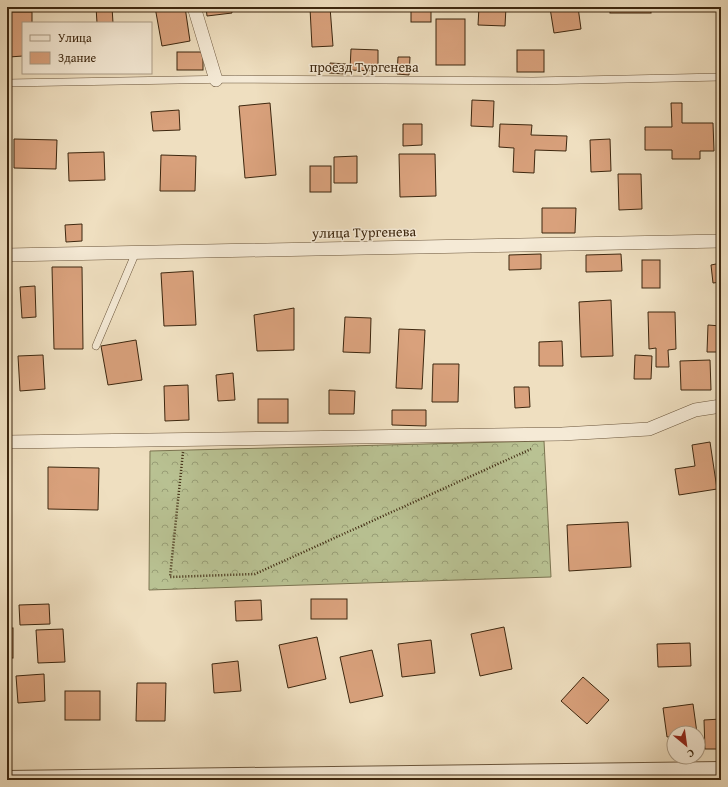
<svg xmlns="http://www.w3.org/2000/svg" width="728" height="787" font-family="'Gentium Book Plus',serif">
	<defs>
		<pattern id="forest-crowns" width="20" height="18" patternUnits="userSpaceOnUse"><rect width="20" height="18" fill="#b9c293"/><path d="M2 6a3 3 0 1 1 6 0M12 15a3 3 0 1 1 6 0" fill="none" stroke="#989e76"/></pattern>
	</defs>
	<rect width="100%" height="100%" fill="#efdfc0"/>
	<filter id="stains"><feTurbulence type="fractalNoise" baseFrequency=".005" numOctaves="4"/><feColorMatrix values="0 0 0 0 .2 0 0 0 0 .09 0 0 0 0 .02 0 0 0 .5 -.17"/></filter>
	<radialGradient id="worn" r=".72"><stop offset=".6" stop-color="#630" stop-opacity="0"/><stop offset="1" stop-color="#630" stop-opacity=".3"/></radialGradient>
	<path fill="url(#forest-crowns)" stroke="#7b7451" d="M 544,441 L 551,577 L 149,590 L 150,451 Z"/>
	<g fill="#d9a17c" stroke="#3d270f">
		<path d="M 96,7 L 112,7 L 113,23 L 97,23 Z"/>
		<path d="M 155,7 L 185,7 L 190,41 L 162,46 Z"/>
		<path d="M 206,7 L 231,7 L 232,13 L 207,16 Z"/>
		<path d="M 257,7 L 281,7 L 281,9 L 257,10 Z"/>
		<path d="M 330,7 L 333,46 L 312,47 L 310,8 Z"/>
		<rect x="411" y="7" width="20" height="15"/>
		<path d="M 479,7 L 506,7 L 505,26 L 478,25 Z"/>
		<path d="M 560,7 L 578,7 L 581,29 L 554,33 L 550,8 Z"/>
		<rect x="610" y="7" width="41" height="6"/>
		<rect x="717" y="7" width="4" height="14"/>
		<path d="M 8,12 L 32,12 L 32,23 L 23,23 L 23,56 L 9,57 Z"/>
		<rect x="436" y="19" width="29" height="46"/>
		<path d="M 351,49 L 378,50 L 378,71 L 350,70 Z"/>
		<rect x="517" y="50" width="27" height="22"/>
		<rect x="177" y="52" width="26" height="18"/>
		<path d="M 398,57 L 410,57 L 409,75 L 397,74 Z"/>
		<path d="M 330,63 L 346,64 L 345,74 L 329,73 Z"/>
		<path d="M 472,100 L 494,101 L 493,127 L 471,126 Z"/>
		<path d="M 270,103 L 276,175 L 245,178 L 239,106 Z"/>
		<path d="M 671,103 L 682,103 L 682,123 L 713,123 L 714,151 L 700,151 L 700,159 L 672,159 L 672,150 L 645,150 L 645,127 L 672,127 Z"/>
		<path d="M 179,110 L 180,130 L 153,131 L 151,112 Z"/>
		<path d="M 403,124 L 422,124 L 422,145 L 403,146 Z"/>
		<path d="M 500,124 L 532,125 L 531,135 L 567,136 L 566,151 L 535,150 L 534,173 L 513,172 L 514,148 L 499,147 Z"/>
		<path d="M 14,139 L 57,140 L 56,169 L 14,168 Z"/>
		<path d="M 610,139 L 611,171 L 591,172 L 590,140 Z"/>
		<path d="M 104,152 L 105,180 L 69,181 L 68,153 Z"/>
		<path d="M 399,154 L 435,154 L 436,196 L 400,197 Z"/>
		<path d="M 161,155 L 196,156 L 195,191 L 160,191 Z"/>
		<path d="M 357,156 L 357,183 L 334,183 L 334,157 Z"/>
		<rect x="310" y="166" width="21" height="26"/>
		<path d="M 618,174 L 641,174 L 642,209 L 619,210 Z"/>
		<path d="M 542,208 L 576,208 L 575,233 L 542,233 Z"/>
		<path d="M 82,224 L 82,241 L 66,242 L 65,225 Z"/>
		<path d="M 541,254 L 541,269 L 509,270 L 509,255 Z"/>
		<path d="M 621,254 L 622,271 L 586,272 L 586,255 Z"/>
		<rect x="642" y="260" width="18" height="28"/>
		<path d="M 721,263 L 721,282 L 713,283 L 711,265 Z"/>
		<path d="M 52,267 L 82,267 L 83,349 L 54,349 Z"/>
		<path d="M 193,271 L 196,325 L 164,326 L 161,273 Z"/>
		<path d="M 35,286 L 36,317 L 22,318 L 20,287 Z"/>
		<path d="M 611,300 L 613,356 L 581,357 L 579,302 Z"/>
		<path d="M 294,308 L 294,350 L 257,351 L 254,315 Z"/>
		<path d="M 648,312 L 675,312 L 676,349 L 668,350 L 669,367 L 656,367 L 656,348 L 649,349 Z"/>
		<path d="M 345,317 L 371,318 L 370,353 L 343,352 Z"/>
		<path d="M 708,325 L 721,326 L 721,352 L 707,352 Z"/>
		<path d="M 399,329 L 425,330 L 422,389 L 396,388 Z"/>
		<path d="M 136,340 L 142,380 L 108,385 L 101,346 Z"/>
		<path d="M 562,341 L 563,366 L 539,366 L 539,342 Z"/>
		<path d="M 43,355 L 45,389 L 20,391 L 18,356 Z"/>
		<path d="M 635,355 L 652,356 L 651,379 L 634,379 Z"/>
		<path d="M 710,360 L 711,390 L 681,390 L 680,361 Z"/>
		<path d="M 433,364 L 459,364 L 458,402 L 432,402 Z"/>
		<path d="M 233,373 L 235,400 L 218,401 L 216,375 Z"/>
		<path d="M 188,385 L 189,420 L 165,421 L 164,386 Z"/>
		<path d="M 514,387 L 529,387 L 530,407 L 515,408 Z"/>
		<path d="M 329,390 L 355,391 L 354,414 L 329,414 Z"/>
		<rect x="258" y="399" width="30" height="24"/>
		<path d="M 392,410 L 426,410 L 426,426 L 392,425 Z"/>
		<path d="M 710,442 L 717,489 L 679,495 L 675,469 L 695,466 L 692,445 Z"/>
		<path d="M 48,467 L 99,468 L 98,510 L 48,509 Z"/>
		<path d="M 628,522 L 631,567 L 569,571 L 567,525 Z"/>
		<rect x="311" y="599" width="36" height="20"/>
		<path d="M 261,600 L 262,620 L 236,621 L 235,601 Z"/>
		<path d="M 49,604 L 50,624 L 20,625 L 19,605 Z"/>
		<path d="M 504,627 L 512,669 L 480,676 L 471,634 Z"/>
		<rect x="7" y="628" width="6" height="30"/>
		<path d="M 63,629 L 65,662 L 38,663 L 36,630 Z"/>
		<path d="M 317,637 L 326,679 L 288,688 L 279,645 Z"/>
		<path d="M 431,640 L 435,673 L 402,677 L 398,644 Z"/>
		<path d="M 690,643 L 691,666 L 658,667 L 657,644 Z"/>
		<path d="M 372,650 L 383,696 L 350,703 L 340,657 Z"/>
		<path d="M 238,661 L 241,691 L 214,693 L 212,664 Z"/>
		<path d="M 44,674 L 45,701 L 18,703 L 16,676 Z"/>
		<path d="M 583,677 L 609,700 L 587,724 L 561,701 Z"/>
		<path d="M 137,683 L 166,683 L 165,721 L 136,721 Z"/>
		<rect x="65" y="691" width="35" height="29"/>
		<path d="M 693,704 L 697,733 L 674,733 L 674,736 L 667,737 L 663,708 Z"/>
		<path d="M 721,719 L 721,749 L 705,749 L 704,720 Z"/>
	</g>
	<g fill="none" stroke-linecap="round" stroke-linejoin="round">
		<defs>
			<g id="service">
				<path d="M 7,83 L 235,79 L 533,81 L 721,77"/>
				<path d="M 96,346 L 136,252"/>
			</g>
			<g id="minor">
				<path d="M 194,7 L 216,80"/>
				<path d="M 7,255 L 721,241"/>
				<path d="M 7,442 L 562,434 L 649,429 L 695,410 L 721,406"/>
			</g>
			<path id="tertiary" d="M 7,779 L 721,770"/>
		</defs>
		<use href="#service" stroke="#6a553b" stroke-width="8"/>
		<use href="#minor" stroke="#6a553b" stroke-width="14"/>
		<use href="#tertiary" stroke="#6a553b" stroke-width="18"/>
		<path stroke="#3d270f" stroke-width="2.5" stroke-dasharray="1 2" stroke-linecap="butt" d="M 183,452 L 170,577 L 255,574 L 531,449"/>
		<use href="#service" stroke="#f5ead6" stroke-width="7"/>
		<use href="#minor" stroke="#f5ead6" stroke-width="13"/>
		<use href="#tertiary" stroke="#f5ead6" stroke-width="16"/>
	</g>
	<g text-anchor="middle" stroke-width="3" stroke-linejoin="round" paint-order="stroke">
		<g font-size="14" fill="#3d270f" stroke="#f5ead6">
			<text x="364" y="72">проезд Тургенева</text>
			<text transform="translate(364 232) rotate(-1)" y="5">улица Тургенева</text>
		</g>
	</g>
	<rect width="728" height="787" fill="none" stroke="#efdfc0" stroke-width="24"/>
	<rect x="8" y="8" width="712" height="771" fill="none" stroke="#3d270f" stroke-width="2"/>
	<rect x="12" y="12" width="704" height="763" fill="none" stroke="#3d270f"/>
	<rect x="22" y="22" width="130" height="52" fill="#f5ead6" stroke="#ab9c86"/>
	<rect x="30" y="35" width="20" height="6" fill="#f5ead6" stroke="#ab9c86"/>
	<text x="58" y="42" font-size="12" fill="#3d270f">Улица</text>
	<rect x="30" y="52" width="20" height="12" fill="#d9a17c" stroke="#ab9c86"/>
	<text x="58" y="62" font-size="12" fill="#3d270f">Здание</text>
	<g transform="translate(686 745) rotate(151)"><circle r="19" fill="#f5ead6" stroke="#ab9c86"/>
	<path d="M0-3L7 15L0 10L-7 15Z" fill="#8f2418"/>
	<text y="-6" font-size="11" font-weight="bold" text-anchor="middle" fill="#3d270f">С</text>
	</g>
	<rect width="100%" height="100%" filter="url(#stains)"/>
	<rect width="100%" height="100%" fill="url(#worn)"/>
</svg>
